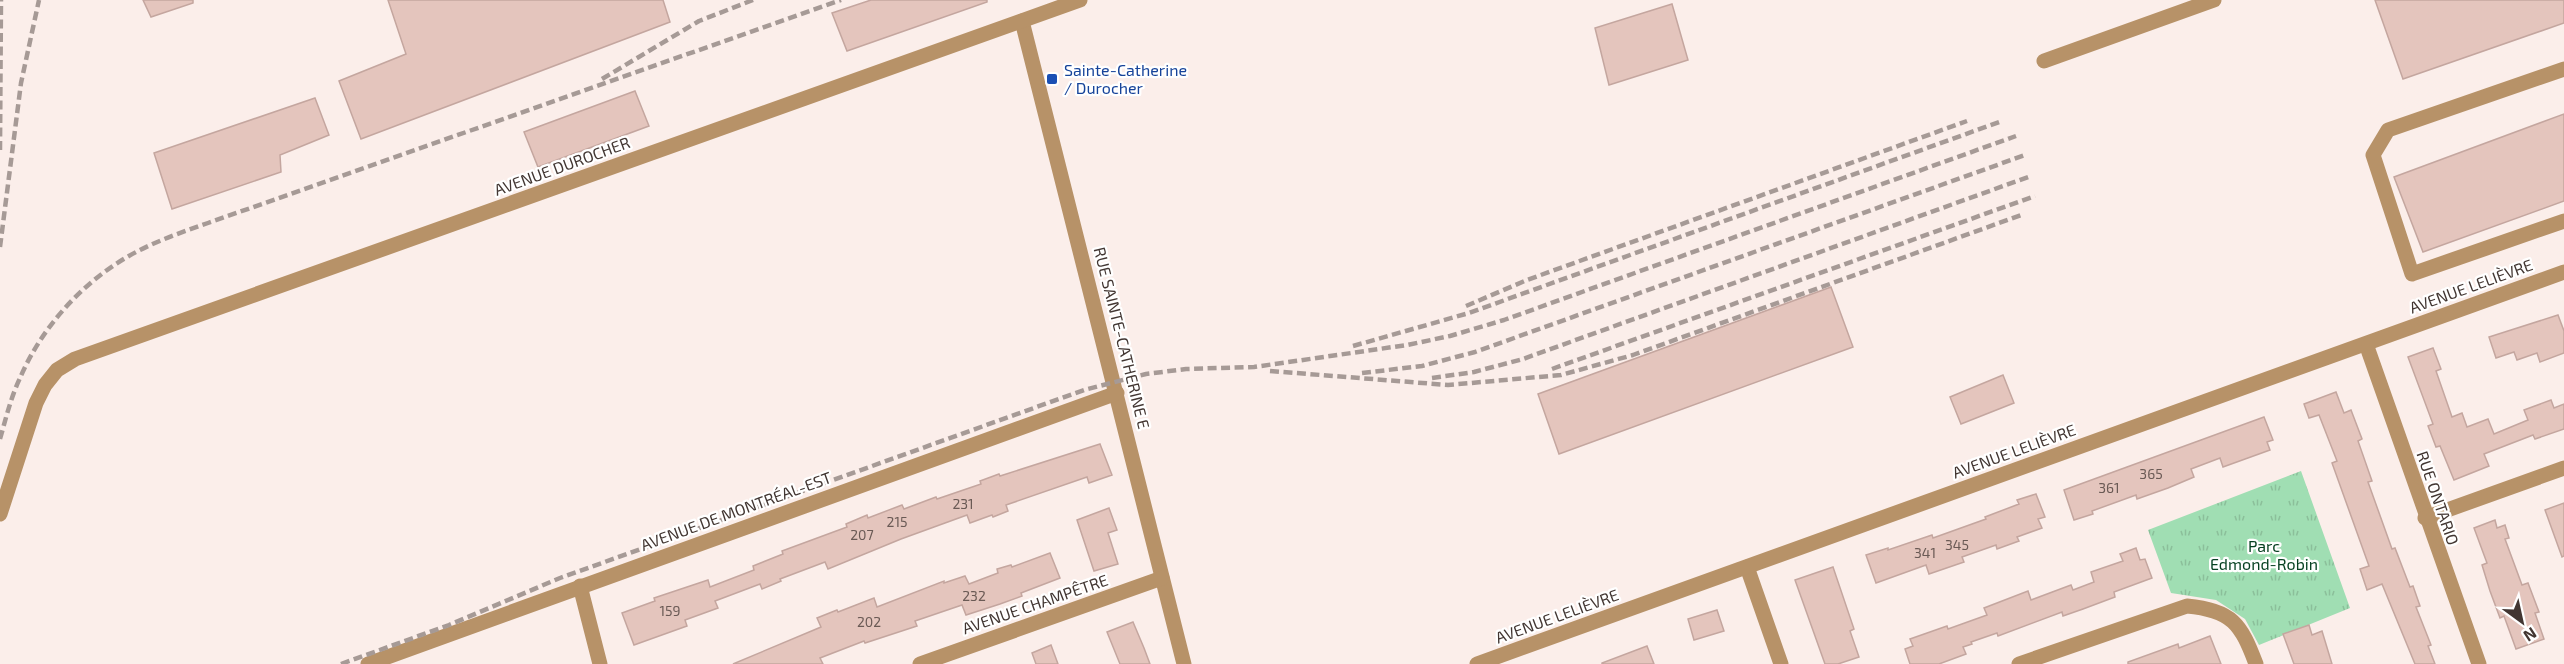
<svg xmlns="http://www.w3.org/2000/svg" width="2564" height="664" font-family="'Exo 2',sans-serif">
	<defs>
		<pattern id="grass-tufts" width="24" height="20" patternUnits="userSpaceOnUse" patternTransform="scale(1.5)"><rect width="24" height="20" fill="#a0deb3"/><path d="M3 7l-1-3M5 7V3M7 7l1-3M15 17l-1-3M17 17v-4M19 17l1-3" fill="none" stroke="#8bbf9a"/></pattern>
	</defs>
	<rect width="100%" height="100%" fill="#fbeeea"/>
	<path fill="url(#grass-tufts)" d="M 2301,471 L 2350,608 L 2259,645 L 2245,619 L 2216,600 L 2171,593 L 2148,530 Z"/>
	<g fill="#e4c5bd" stroke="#c4a69f" stroke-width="1.5">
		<path d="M 143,0 L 193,0 L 193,3 L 151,17 Z"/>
		<path d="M 388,0 L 663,0 L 670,22 L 361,139 L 339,81 L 406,54 Z"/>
		<path d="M 871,0 L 987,0 L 987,2 L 847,51 L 832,13 Z"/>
		<path d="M 2375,0 L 2564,0 L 2564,23 L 2403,79 Z"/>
		<path d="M 1672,4 L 1688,60 L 1609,85 L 1595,28 Z"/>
		<path d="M 635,91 L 649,126 L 538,167 L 524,132 Z"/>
		<path d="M 315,98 L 329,135 L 280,155 L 281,172 L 172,209 L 154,153 Z"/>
		<path d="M 2564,114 L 2564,201 L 2423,252 L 2394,177 Z"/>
		<path d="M 1831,287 L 1853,347 L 1559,454 L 1538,394 Z"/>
		<path d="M 2558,315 L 2564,331 L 2564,353 L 2540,362 L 2537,353 L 2517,360 L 2514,352 L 2496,358 L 2489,337 Z"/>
		<path d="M 2433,348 L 2441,369 L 2436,371 L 2452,417 L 2462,413 L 2467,427 L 2488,419 L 2494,434 L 2528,420 L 2524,410 L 2551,400 L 2554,408 L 2564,404 L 2564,429 L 2535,439 L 2533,435 L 2484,454 L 2489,466 L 2454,480 L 2440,446 L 2436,447 L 2428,426 L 2433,424 L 2408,357 Z"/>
		<path d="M 2003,375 L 2014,403 L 1961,424 L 1950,397 Z"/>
		<path d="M 2336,392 L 2344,413 L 2351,410 L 2362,439 L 2358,441 L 2372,481 L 2368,482 L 2392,549 L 2395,548 L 2410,587 L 2413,586 L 2420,606 L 2416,607 L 2431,645 L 2428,646 L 2435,664 L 2415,664 L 2382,584 L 2367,590 L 2360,569 L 2369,566 L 2332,463 L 2337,461 L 2319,415 L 2309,418 L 2304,404 Z"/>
		<path d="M 2264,417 L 2273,440 L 2267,442 L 2270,450 L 2223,467 L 2220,458 L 2191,469 L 2194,477 L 2168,488 L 2137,499 L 2136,495 L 2092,511 L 2093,514 L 2074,520 L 2064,490 Z"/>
		<path d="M 1100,444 L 1112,475 L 1089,483 L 1087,477 L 1006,505 L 1008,511 L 993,517 L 992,515 L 970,523 L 967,515 L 901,539 L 828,569 L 825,562 L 780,579 L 781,581 L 762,589 L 760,584 L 715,601 L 718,608 L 685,620 L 687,626 L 634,645 L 622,613 L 655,601 L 654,598 L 708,580 L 710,587 L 754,570 L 753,566 L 783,554 L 782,551 L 847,527 L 846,524 L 867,515 L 868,518 L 902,505 L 904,509 L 936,497 L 937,499 L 981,484 L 980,481 L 999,474 L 1000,476 Z"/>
		<path d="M 2036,494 L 2045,517 L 2038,519 L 2042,528 L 2017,537 L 2019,541 L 1997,549 L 1996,545 L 1962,557 L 1964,562 L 1929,574 L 1926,565 L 1876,583 L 1866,555 L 1888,548 L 1888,550 L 1932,535 L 1933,538 L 1986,519 L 1985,517 L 2019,504 L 2017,500 Z"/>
		<path d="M 2564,503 L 2564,556 L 2562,557 L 2545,510 Z"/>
		<path d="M 1109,508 L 1117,530 L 1108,533 L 1118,564 L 1094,571 L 1077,520 Z"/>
		<path d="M 2495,520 L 2497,528 L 2505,525 L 2509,538 L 2505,539 L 2522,585 L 2528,583 L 2539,612 L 2535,613 L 2544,639 L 2516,649 L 2504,616 L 2500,618 L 2490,591 L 2482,565 L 2487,563 L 2474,528 Z"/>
		<path d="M 2136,548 L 2140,560 L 2145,559 L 2152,578 L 2114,592 L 2115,597 L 2083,609 L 2063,616 L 2062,612 L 1998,636 L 1997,633 L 1971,642 L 1972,644 L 1963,647 L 1966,654 L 1939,664 L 1910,664 L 1905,649 L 1913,646 L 1910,639 L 1947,626 L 1948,629 L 1987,615 L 1984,608 L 2028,591 L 2031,600 L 2071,585 L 2073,590 L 2094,582 L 2091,572 L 2123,561 L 2120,554 Z"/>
		<path d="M 1050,553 L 1060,578 L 1021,593 L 1022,596 L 1000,604 L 966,615 L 962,605 L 915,621 L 917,626 L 865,643 L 864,641 L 820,658 L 823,664 L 733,664 L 821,627 L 817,618 L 837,610 L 838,612 L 874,598 L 877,607 L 944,581 L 944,583 L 965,576 L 969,584 L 998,573 L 997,569 L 1011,565 L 1012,567 Z"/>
		<path d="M 1833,567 L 1854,629 L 1850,631 L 1859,657 L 1838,664 L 1825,664 L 1795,580 Z"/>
		<path d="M 1717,610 L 1724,631 L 1694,640 L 1688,619 Z"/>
		<path d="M 1133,622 L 1144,648 L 1150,664 L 1120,664 L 1107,632 Z"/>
		<path d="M 2309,625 L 2312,635 L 2322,631 L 2332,664 L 2294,664 L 2283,634 Z"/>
		<path d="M 2210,636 L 2221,664 L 2128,664 L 2128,662 L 2178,644 L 2179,648 Z"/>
		<path d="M 1051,645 L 1058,664 L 1036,664 L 1032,653 Z"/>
		<path d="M 1647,646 L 1654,664 L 1602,664 L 1602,663 Z"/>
	</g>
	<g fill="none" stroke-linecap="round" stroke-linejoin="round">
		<g stroke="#b79268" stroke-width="15">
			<path d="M 1022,21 L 1184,664"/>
			<path d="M 2044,61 L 2214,0"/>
			<path d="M 2564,69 L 2388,130 L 2373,155 L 2412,274 L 2564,221"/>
			<path d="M 2366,344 L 2479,664"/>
			<path d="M 0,514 L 36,403 L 45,385 L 57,370 L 75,359 L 1080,0"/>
			<path d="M 2425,518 L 2564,468"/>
			<path d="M 1747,567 L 1781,664"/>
			<path d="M 580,586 L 600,664"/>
			<path d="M 368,664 L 1117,393"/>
			<path d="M 920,664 L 1162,578"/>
			<path d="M 1477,664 L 2564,272"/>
			<path d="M 2019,664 L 2187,606 C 2232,610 2241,624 2256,664"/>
		</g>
		<g stroke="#a69a96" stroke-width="4.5" stroke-dasharray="9 4.5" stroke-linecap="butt">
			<path d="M 602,79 L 699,21 L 753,0"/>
			<path d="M 0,150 L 1,0"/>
			<path d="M 0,247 L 21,83 L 39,0"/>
			<path d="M 1466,306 L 1527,280 L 1967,121"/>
			<path d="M 1353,346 L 1469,313 L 2002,121"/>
			<path d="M 1552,369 L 2035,196"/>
			<path d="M 1270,371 L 1448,385 L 1561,375 L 1633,355 L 2024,214"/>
			<path d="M 1362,373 L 1422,366 L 1475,352 L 2025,155"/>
			<path d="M 1432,378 L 1474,372 L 1523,359 L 2031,176"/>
			<path d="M 0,439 C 6,418 11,397 20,378 C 43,324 88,276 140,250 C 162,239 185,231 208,223 L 841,0"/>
			<path d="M 341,664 L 449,625 L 560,578 L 1084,390 L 1146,374 L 1186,369 L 1254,367 L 1407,345 L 1450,336 L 1504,320 L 2016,136"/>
		</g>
	</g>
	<rect fill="#1a4fb4" stroke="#fff" stroke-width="2" x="1046" y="73" width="12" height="12" rx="3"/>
	<g text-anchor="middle" stroke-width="4.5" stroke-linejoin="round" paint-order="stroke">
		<g font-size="14" fill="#6a5a55">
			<text x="2151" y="479">365</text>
			<text x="2109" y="493">361</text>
			<text x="963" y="509">231</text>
			<text x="897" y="527">215</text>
			<text x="862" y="540">207</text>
			<text x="1957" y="550">345</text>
			<text x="1925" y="558">341</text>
			<text x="974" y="601">232</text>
			<text x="670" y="616">159</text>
			<text x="869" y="627">202</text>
		</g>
		<g font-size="16" fill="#164399" stroke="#fff" text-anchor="start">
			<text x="1064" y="76">Sainte-Catherine<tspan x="1064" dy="18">/ Durocher</tspan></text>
		</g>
		<g font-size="16" fill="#423632" stroke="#fff">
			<text transform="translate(562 166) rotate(-20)" y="6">AVENUE DUROCHER</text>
			<text transform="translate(2471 286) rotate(-20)" y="6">AVENUE LELIÈVRE</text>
			<text transform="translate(1122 338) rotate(76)" y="6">RUE SAINTE-CATHERINE E</text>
			<text transform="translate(2014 451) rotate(-20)" y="6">AVENUE LELIÈVRE</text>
			<text transform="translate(2438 498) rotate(71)" y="6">RUE ONTARIO</text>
			<text transform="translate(736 511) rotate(-20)" y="6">AVENUE DE MONTRÉAL-EST</text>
			<text transform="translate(1035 604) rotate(-19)" y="6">AVENUE CHAMPÊTRE</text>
			<text transform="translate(1557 616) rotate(-20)" y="6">AVENUE LELIÈVRE</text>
		</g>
		<g font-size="16" fill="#074122" stroke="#fff">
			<text x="2264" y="552">Parc<tspan x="2264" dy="18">Edmond-Robin</tspan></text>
		</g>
	</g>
	<g transform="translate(2522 622) rotate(147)" stroke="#ffffff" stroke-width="4.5" paint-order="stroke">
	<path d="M0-4.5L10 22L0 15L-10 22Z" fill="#423632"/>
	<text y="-9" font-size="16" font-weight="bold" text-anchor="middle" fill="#423632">N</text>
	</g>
</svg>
